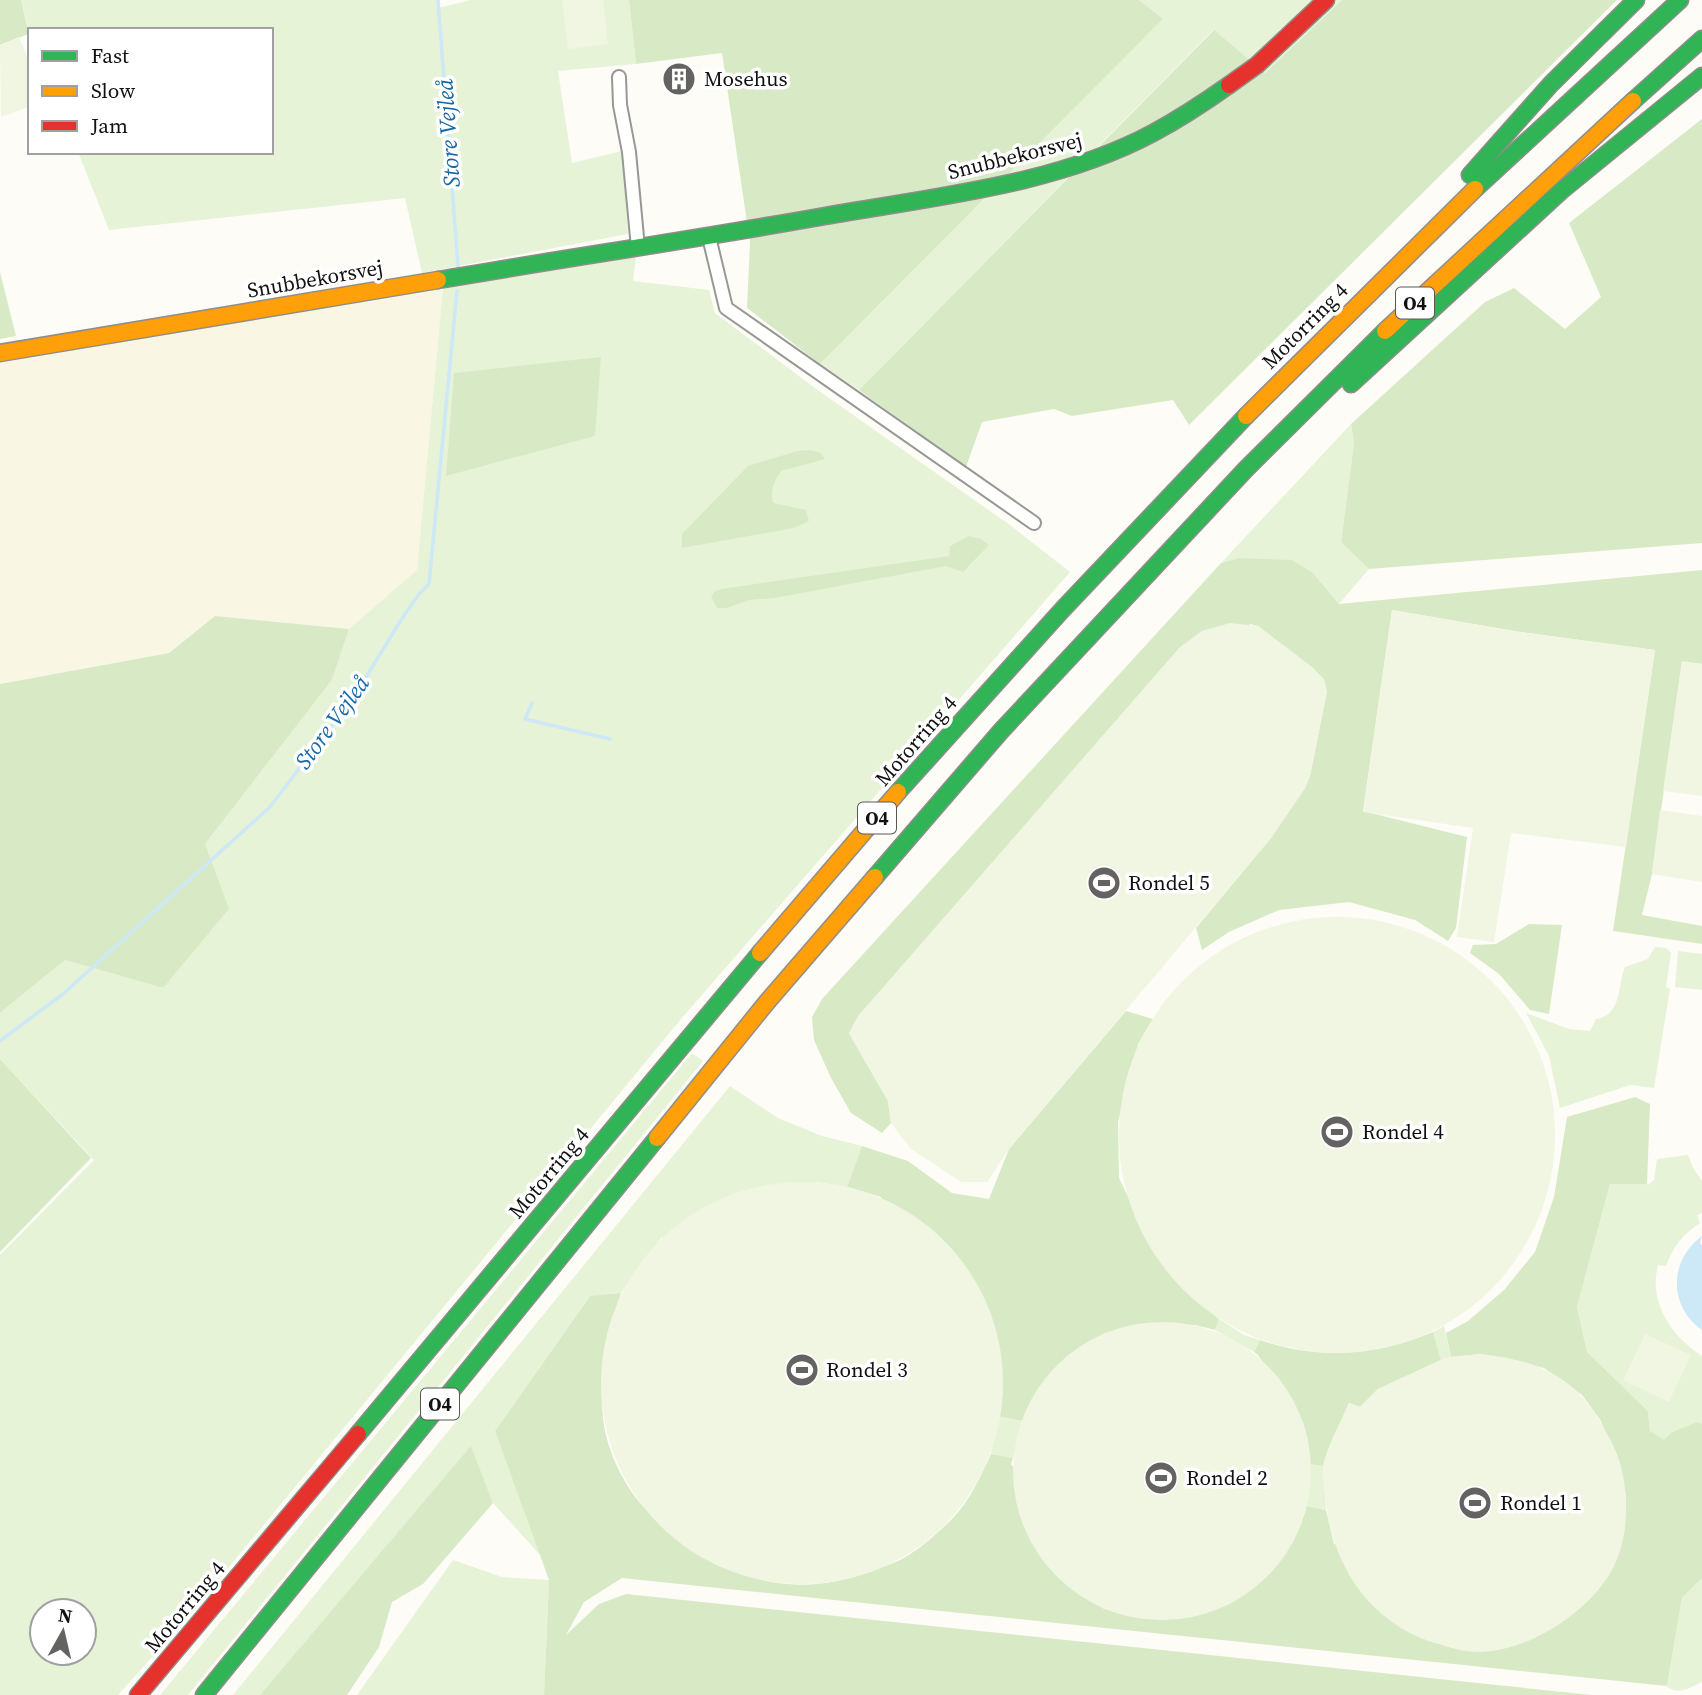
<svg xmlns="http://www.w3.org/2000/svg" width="1702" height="1695" font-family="'Source Serif 4',serif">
	<rect width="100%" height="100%" fill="#fdfcf7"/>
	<path fill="#f9f7e4" d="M 443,288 L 417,571 L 349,629 L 215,616 L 169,653 L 0,684 L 0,361 Z"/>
	<g fill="#e7f3d7" fill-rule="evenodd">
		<path d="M 21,0 L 437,0 L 438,8 L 471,0 L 629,0 L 636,64 L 558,71 L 572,163 L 622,151 L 628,234 L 422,273 L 405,198 L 109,230 L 78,152 L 271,152 L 271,30 L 30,30 L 30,35 Z"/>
		<path d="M 1139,0 L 1342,0 L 1265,73 L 1213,30 L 859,390 L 820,364 L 1162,20 Z"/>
		<path d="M 636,257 L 633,281 L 709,290 L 715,313 L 819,391 L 1010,525 L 1070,572 L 681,1019 L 187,1618 L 118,1695 L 0,1695 L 0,1255 L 94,1160 L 0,1059 L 0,1013 L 65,960 L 163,988 L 205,844 L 332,680 L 349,629 L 417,570 L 443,288 ZM 42,1611 L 84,1611 L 84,1653 L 42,1653 Z"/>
		<path d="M 1351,424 L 1354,443 L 1341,541 L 1369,569 L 1339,604 L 1313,573 L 1239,558 L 1221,563 Z"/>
		<path d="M 1655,947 L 1666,948 L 1671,953 L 1666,987 L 1670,989 L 1654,1088 L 1630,1085 L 1560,1108 L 1549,1056 L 1526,1013 L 1569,1029 L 1590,1031 L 1596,1019 C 1622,1015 1617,987 1625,967 L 1648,959 Z"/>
		<path d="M 1678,951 L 1702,954 L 1702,990 L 1675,987 Z"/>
		<path d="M 692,1053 L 703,1061 L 188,1695 L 160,1695 Z"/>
		<path d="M 730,1086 L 778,1118 L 822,1136 L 862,1146 L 847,1187 L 817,1182 L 661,1238 L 621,1293 L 589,1297 L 495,1431 L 542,1557 L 493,1503 L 471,1447 L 260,1695 L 233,1695 Z"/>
		<path d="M 1688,1155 L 1693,1168 L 1702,1181 L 1702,1213 L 1697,1215 L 1700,1223 C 1682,1235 1674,1246 1666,1266 L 1658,1265 C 1648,1302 1672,1337 1702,1356 L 1702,1424 L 1697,1422 L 1672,1432 L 1664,1441 L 1650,1431 L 1648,1411 L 1587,1352 L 1577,1307 L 1610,1184 L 1647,1184 L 1648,1185 L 1654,1180 L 1657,1159 Z"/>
		<path d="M 1219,1319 L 1244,1335 L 1260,1340 L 1254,1352 L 1215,1330 Z"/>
		<path d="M 1444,1326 L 1451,1357 L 1441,1360 L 1433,1332 Z"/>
		<path d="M 997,1416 L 1023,1421 L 1013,1458 L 991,1454 Z"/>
		<path d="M 1310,1464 L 1323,1466 L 1326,1510 L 1306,1506 Z"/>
		<path d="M 453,1560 L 502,1577 L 549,1580 L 544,1695 L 357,1695 Z"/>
		<path d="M 1702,1578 L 1702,1682 C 1689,1688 1680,1695 1667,1687 L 1682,1598 Z"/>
	</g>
	<g fill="#d8eac5">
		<path d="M 0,0 L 21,0 L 29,34 L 0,45 Z"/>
		<path d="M 629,0 L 1139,0 L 1163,19 L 820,364 L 747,308 L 750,243 L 722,53 L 636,64 Z"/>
		<path d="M 1342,0 L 1617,0 L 1189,425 L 1173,400 L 1072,416 L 1054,409 L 982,422 L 966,467 L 859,390 L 1214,30 L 1265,73 Z"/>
		<path d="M 1702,119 L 1702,543 L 1369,569 L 1341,542 L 1354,443 L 1351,424 L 1485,302 L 1514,288 L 1565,329 L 1601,297 L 1569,223 Z"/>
		<path d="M 0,272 L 16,336 L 0,339 Z"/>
		<path d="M 601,357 L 595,436 L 446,476 L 454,373 Z"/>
		<path d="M 810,450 L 821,453 L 825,459 L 781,471 C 774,482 770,490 773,503 L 806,510 L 809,521 L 794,528 L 682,548 L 682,534 L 748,466 L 797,451 Z"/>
		<path d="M 969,536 L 981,539 L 989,545 L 963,572 L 946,566 L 775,598 L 749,600 L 727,608 L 717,608 L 711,597 L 714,592 L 721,589 L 949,556 L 950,546 Z"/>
		<path d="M 1239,558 L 1292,560 L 1313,573 L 1339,604 L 1702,570 L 1702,664 L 1682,662 L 1652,874 L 1642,915 L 1702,926 L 1702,944 L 1613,931 L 1655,650 L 1520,632 L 1392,610 L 1363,811 L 1467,837 L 1456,928 L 1448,941 L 1415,920 L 1349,902 L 1279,910 L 1229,932 L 1202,950 L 1196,928 L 1271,838 L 1305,788 L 1310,776 L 1327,691 L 1313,668 L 1258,626 L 1250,624 L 849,1033 L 888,1101 L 891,1123 L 882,1133 L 851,1113 L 831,1078 L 814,1040 L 812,1017 L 822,999 L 1221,563 Z"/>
		<path d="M 215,616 L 349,629 L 332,680 L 205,844 L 229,909 L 163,988 L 65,960 L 0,1013 L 0,684 L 169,653 Z"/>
		<path d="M 1529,924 L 1562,925 L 1549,1014 L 1530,1010 L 1499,974 L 1470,953 L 1473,945 L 1496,944 Z"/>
		<path d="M 1126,1011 L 1153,1019 L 1138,1044 L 1118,1122 L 1119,1178 L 1156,1255 L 1185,1289 L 1219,1319 L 1215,1330 L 1195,1325 L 1105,1333 L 1071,1354 L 1046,1382 L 1023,1421 L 997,1416 L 1003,1394 L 881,1197 L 847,1187 L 862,1146 L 908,1161 L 952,1193 L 989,1199 L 1009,1149 Z"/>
		<path d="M 0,1059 L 91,1158 L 0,1252 Z"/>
		<path d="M 1635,1097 L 1650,1104 L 1647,1184 L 1610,1184 L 1577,1307 L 1587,1352 L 1648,1411 L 1650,1431 L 1664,1440 L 1672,1432 L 1697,1422 L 1702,1424 L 1702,1578 L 1682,1598 L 1667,1686 L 622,1578 L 584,1602 L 566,1635 L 599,1604 L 626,1594 L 1592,1695 L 544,1695 L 549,1580 L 495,1431 L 590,1296 L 621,1293 C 607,1333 598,1375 603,1418 C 606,1448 622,1482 641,1504 C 649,1513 660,1521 669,1529 C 731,1583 797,1600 874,1570 C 884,1566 895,1563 904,1558 C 921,1548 939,1532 953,1518 C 970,1500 981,1476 991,1454 L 1013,1458 L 1011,1464 L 1102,1608 L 1129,1616 L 1164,1620 L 1305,1513 L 1306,1506 L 1326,1510 L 1334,1544 L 1613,1568 L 1624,1535 L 1626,1496 L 1601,1421 L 1582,1395 L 1544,1368 L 1481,1354 L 1451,1357 L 1446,1333 L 1468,1321 L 1504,1290 L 1535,1252 L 1554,1197 L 1567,1117 Z"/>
		<path d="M 1433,1332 L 1441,1360 L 1378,1389 L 1360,1407 L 1349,1403 L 1323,1466 L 1310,1464 L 1308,1441 L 1303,1422 L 1258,1355 L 1254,1352 L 1260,1340 C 1318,1360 1377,1356 1433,1332 Z"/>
		<path d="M 471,1446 L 493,1503 L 423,1584 L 392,1602 L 379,1647 L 347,1695 L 260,1695 Z"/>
	</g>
	<g fill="#f0f6e1">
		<path d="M 562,0 L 603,0 L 608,44 L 568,49 Z"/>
		<path d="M 19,37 L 30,65 L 30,106 L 1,117 L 0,45 Z"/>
		<path d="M 1392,610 L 1520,632 L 1655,650 L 1626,847 L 1511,833 L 1494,942 L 1457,937 L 1473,828 L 1363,812 Z"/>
		<path d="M 1230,623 L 1258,626 L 1313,668 L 1324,679 L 1327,691 L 1310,776 L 1305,788 L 1271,838 L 1009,1149 L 987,1182 L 961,1182 L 910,1148 L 891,1123 L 888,1101 L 849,1033 L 858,1016 L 1180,647 L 1202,631 Z"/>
		<path d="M 1682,661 L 1702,664 L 1702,796 L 1663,791 Z"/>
		<path d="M 1660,810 L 1702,816 L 1702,882 L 1652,874 Z"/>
		<circle cx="1337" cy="1135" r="218"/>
		<circle cx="802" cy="1383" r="201"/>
		<circle cx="1162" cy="1471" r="149"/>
		<path d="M 1645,1334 L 1691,1355 L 1669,1402 L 1623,1380 Z"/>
		<path d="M 1481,1354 C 1550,1362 1582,1382 1613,1445 C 1630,1480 1631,1533 1613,1568 C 1590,1612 1528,1652 1478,1652 C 1466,1652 1454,1649 1442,1645 C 1371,1627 1330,1565 1325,1493 C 1324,1485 1322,1475 1323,1467 C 1325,1451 1342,1419 1349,1403 L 1360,1407 L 1378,1389 L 1441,1360 L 1451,1357 Z"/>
	</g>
	<path fill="#cde8f7" d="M 1702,1236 L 1700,1243 L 1702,1246 L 1702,1330 C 1668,1306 1669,1260 1702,1236 Z"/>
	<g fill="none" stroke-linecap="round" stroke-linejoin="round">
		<g stroke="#cde8f7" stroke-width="3.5">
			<path d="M 438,0 L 458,266"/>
			<path d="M 532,703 L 525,719 L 610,739"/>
			<path d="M 0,1041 L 63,994 L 270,807 L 355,695 L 401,620 L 419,594 L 429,584 L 457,291"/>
		</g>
		<defs>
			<g id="street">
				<path d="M 619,77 L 620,105 L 629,152 L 638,248"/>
				<path d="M 709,237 L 726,308 L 1034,523"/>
			</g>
			<g id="fast">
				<path d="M 1633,101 L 1702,39"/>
				<path d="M 1470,175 L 1551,84 L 1636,0"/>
				<path d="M 1475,189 L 1680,0"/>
				<path d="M 438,280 C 567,258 697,239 825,216 C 933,197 1056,185 1153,133 C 1179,119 1205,102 1229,85"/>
				<path d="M 1351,384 L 1561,191 L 1702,76"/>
				<path d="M 898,792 L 1063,609 L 1246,416"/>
				<path d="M 875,877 L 1001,731 L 1246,469 L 1385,331"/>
				<path d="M 358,1434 L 760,953"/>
				<path d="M 204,1695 L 657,1138"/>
			</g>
			<g id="slow">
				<path d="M 1385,331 L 1633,101"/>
				<path d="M 0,353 L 438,280"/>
				<path d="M 1246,416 L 1475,189"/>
				<path d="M 760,953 L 898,792"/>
				<path d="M 657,1138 L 767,1002 L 875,877"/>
			</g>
			<g id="jam">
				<path d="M 1229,85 L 1257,65 L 1326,0"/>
				<path d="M 138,1695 L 358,1434"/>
			</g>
		</defs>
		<use href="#street" stroke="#979795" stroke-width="16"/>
		<use href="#fast" stroke="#8e8d8b" stroke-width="19"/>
		<use href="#slow" stroke="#8e8d8b" stroke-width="19"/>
		<use href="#jam" stroke="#8e8d8b" stroke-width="19"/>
		<use href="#street" stroke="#fffffe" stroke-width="12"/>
		<use href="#fast" stroke="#30b455" stroke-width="16"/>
		<use href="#slow" stroke="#ff9f0a" stroke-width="16"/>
		<use href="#jam" stroke="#e5322d" stroke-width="16"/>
	</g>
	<defs>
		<symbol id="building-disc" viewBox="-11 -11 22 22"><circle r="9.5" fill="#646362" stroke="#fff"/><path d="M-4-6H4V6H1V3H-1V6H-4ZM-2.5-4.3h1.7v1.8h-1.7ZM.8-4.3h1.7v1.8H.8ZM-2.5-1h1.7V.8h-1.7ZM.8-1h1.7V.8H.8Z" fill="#fff"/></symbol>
		<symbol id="stadium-disc" viewBox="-11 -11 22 22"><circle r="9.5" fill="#646362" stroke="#fff"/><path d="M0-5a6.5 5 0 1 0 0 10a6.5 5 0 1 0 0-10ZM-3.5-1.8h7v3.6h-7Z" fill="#fff"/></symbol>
	</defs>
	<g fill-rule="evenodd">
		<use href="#building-disc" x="660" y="60" width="38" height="38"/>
		<use href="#stadium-disc" x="1085" y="864" width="38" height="38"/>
		<use href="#stadium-disc" x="1318" y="1113" width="38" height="38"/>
		<use href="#stadium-disc" x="783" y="1351" width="38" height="38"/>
		<use href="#stadium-disc" x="1142" y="1459" width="38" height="38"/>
		<use href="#stadium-disc" x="1456" y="1484" width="38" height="38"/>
	</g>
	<g text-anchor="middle" stroke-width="7" stroke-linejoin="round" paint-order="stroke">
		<g fill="#fff" stroke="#585858" stroke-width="2">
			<rect x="1396" y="287.5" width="38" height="31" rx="5"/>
			<rect x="858" y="802.5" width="38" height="31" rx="5"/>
			<rect x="421" y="1388.5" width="38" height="31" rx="5"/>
		</g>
		<g font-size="19" font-weight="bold" fill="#111">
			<text x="1415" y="310">O4</text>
			<text x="877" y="825">O4</text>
			<text x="440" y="1411">O4</text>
		</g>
		<g font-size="21" fill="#111" stroke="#fff" text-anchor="start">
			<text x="704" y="86">Mosehus</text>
			<text x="1128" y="890">Rondel 5</text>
			<text x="1362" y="1139">Rondel 4</text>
			<text x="826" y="1377">Rondel 3</text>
			<text x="1186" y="1485">Rondel 2</text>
			<text x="1500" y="1510">Rondel 1</text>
		</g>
		<g font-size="21" fill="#111" stroke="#fff">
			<text transform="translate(1015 156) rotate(-14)" y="7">Snubbekorsvej</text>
			<text transform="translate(315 279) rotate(-10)" y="7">Snubbekorsvej</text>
			<text transform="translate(1305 326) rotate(-45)" y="7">Motorring 4</text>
			<text transform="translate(916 741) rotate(-49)" y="7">Motorring 4</text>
			<text transform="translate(549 1173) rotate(-50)" y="7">Motorring 4</text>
			<text transform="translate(185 1607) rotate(-50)" y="7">Motorring 4</text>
		</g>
		<g font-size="23" font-style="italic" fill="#1768a6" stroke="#fff">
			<text transform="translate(448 133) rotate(-94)" y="8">Store Vejleå</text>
			<text transform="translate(332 722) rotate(-54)" y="8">Store Vejleå</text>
		</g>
	</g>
	<rect x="28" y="28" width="245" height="126" fill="#ffffff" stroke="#a0a0a0" stroke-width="2"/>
	<rect x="42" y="51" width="35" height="10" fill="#30b455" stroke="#a0a0a0" stroke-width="2"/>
	<text x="91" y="63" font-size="21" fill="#111111">Fast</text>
	<rect x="42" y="86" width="35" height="10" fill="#ff9f0a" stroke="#a0a0a0" stroke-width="2"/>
	<text x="91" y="98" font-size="21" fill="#111111">Slow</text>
	<rect x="42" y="121" width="35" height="10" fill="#e5322d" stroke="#a0a0a0" stroke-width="2"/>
	<text x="91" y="133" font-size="21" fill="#111111">Jam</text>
	<g transform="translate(63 1632) rotate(8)"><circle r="33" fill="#ffffff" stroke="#a0a0a0" stroke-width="2"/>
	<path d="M0-5L12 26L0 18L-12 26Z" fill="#646362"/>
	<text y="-10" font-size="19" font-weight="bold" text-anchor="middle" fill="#111111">N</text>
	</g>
</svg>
